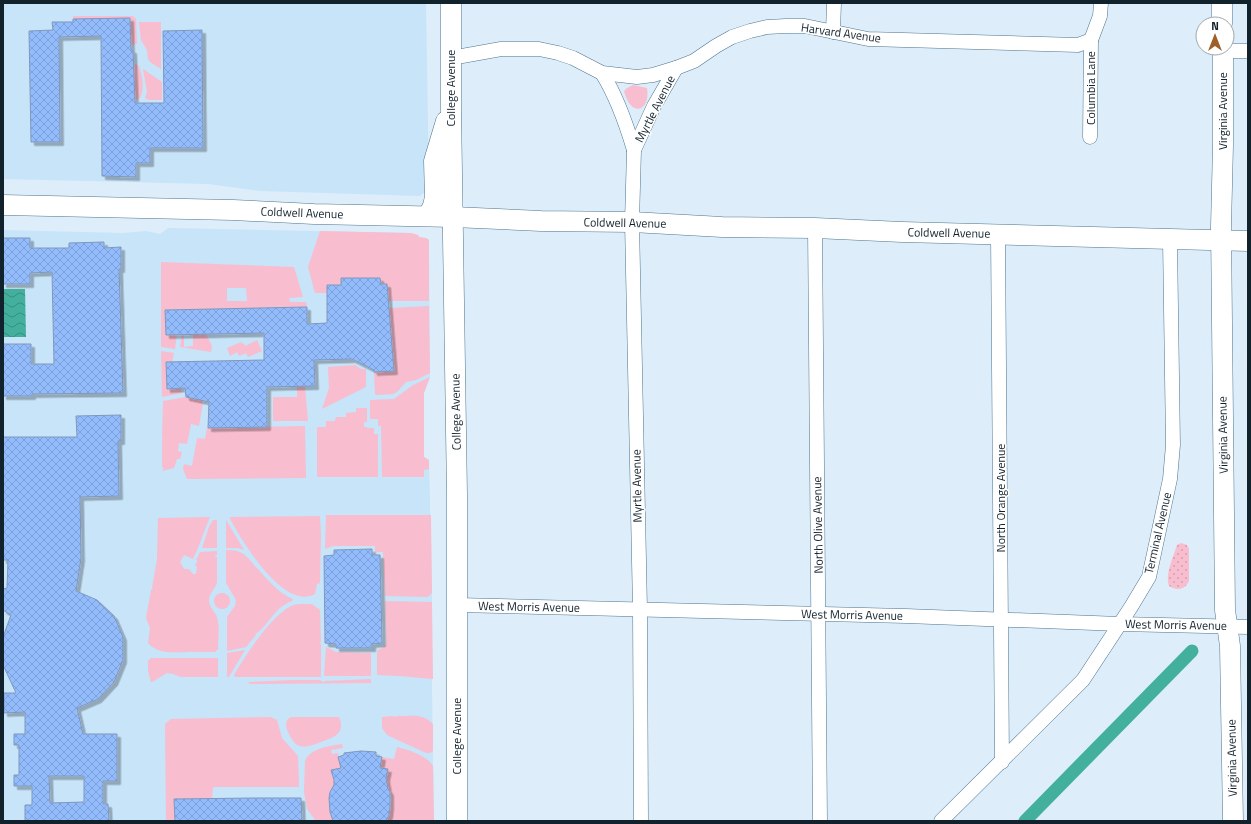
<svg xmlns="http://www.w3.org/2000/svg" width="1251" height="824" font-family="'Titillium Web',sans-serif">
	<defs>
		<pattern id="park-dots" width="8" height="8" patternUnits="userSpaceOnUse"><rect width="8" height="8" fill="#f8bdce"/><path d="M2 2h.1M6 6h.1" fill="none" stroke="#d4a2b1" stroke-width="1.8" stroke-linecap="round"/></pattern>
		<pattern id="water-waves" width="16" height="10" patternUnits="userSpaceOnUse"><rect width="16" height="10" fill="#43b09d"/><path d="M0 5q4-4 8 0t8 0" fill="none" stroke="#378f80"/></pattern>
		<pattern id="building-cross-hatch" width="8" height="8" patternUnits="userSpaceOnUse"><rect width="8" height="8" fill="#93bcfd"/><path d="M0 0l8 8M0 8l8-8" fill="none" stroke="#7ea1d9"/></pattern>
		<filter id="shadow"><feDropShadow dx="3.5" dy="3.5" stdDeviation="0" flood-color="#0004"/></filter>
	</defs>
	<rect width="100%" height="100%" fill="#ddeefa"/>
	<g fill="#c7e4f9">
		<path d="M 3,3 L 426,3 L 429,190 L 427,190 L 420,196 L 259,191 L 208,184 L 3,179 Z"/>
		<path d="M 168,228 L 411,233 L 418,235 L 419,237 L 426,238 L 429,240 L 430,377 L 424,393 L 424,457 L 429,460 L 432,587 L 432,688 L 434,821 L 3,821 L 3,230 L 123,233 L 146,231 L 160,234 Z"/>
	</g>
	<g fill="#f8bdce" fill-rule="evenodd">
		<path d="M 73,16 L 133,16 L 136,19 L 137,44 L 130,45 L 130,18 L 73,19 Z"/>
		<path d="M 139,22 L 161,22 L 161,69 L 150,62 L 148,59 L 147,50 L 141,40 Z"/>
		<path d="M 133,63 L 139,66 C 142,76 145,88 140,98 L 135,100 Z"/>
		<path d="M 143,69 L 162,82 L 162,100 L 149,100 L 145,98 L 147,92 Z"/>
		<path d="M 633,85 L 647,88 C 651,111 631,119 624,91 L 627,88 Z"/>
		<path d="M 320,231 L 411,233 L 418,235 L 419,237 L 426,238 L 429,240 L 429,301 L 389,301 L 387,284 L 381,284 L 380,278 L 342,278 L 341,285 L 327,285 L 327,293 L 315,293 L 308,267 Z"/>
		<path d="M 161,262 L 294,267 L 303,297 L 289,298 L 290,302 L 306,302 L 307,307 L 165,310 L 166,334 L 177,334 L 175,349 L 161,347 ZM 227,288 L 246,288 L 247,301 L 227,301 Z"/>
		<path d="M 429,306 L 430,373 L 416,380 L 406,382 L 397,392 L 393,394 L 377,395 L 375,394 L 374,372 L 394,370 L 389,308 Z"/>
		<path d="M 182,334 L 184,334 L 184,347 L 193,346 L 193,334 L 206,334 L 212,346 L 211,352 L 180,347 Z"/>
		<path d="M 257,340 L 262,351 L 248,357 L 246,353 L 239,356 L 237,352 L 230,356 L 227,348 L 241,342 L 242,344 L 244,343 L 245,346 Z"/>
		<path d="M 161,351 L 174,353 L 172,362 L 166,362 L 167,389 L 181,388 L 182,393 L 162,397 Z"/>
		<path d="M 355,365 L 361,369 L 366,369 L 366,387 L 322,409 L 329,388 L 328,367 Z"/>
		<path d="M 430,377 L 424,393 L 424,457 L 429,460 L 429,469 L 424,470 L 424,477 L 382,477 L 381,426 L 378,426 L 378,419 L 370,419 L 370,400 L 394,399 L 413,385 Z"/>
		<path d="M 297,387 L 305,387 L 308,421 L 273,421 L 273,397 L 297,397 Z"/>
		<path d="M 186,397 L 186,398 L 204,397 L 199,426 L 191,424 L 187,444 L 179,443 L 178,451 L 182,452 L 180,459 L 177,459 L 174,468 L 162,471 L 164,468 L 162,467 L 162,440 L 163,439 L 162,438 L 163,401 Z"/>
		<path d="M 356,408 L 367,408 L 367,422 L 364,422 L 364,427 L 367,427 L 367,428 L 374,428 L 374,434 L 378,434 L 378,477 L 317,477 L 317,427 L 326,427 L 326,421 L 335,421 L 336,417 L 346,417 L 346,413 L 356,412 Z"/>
		<path d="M 305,426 L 306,478 L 187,479 L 183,469 L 184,464 L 192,466 L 197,438 L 205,439 L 207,428 Z"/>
		<path d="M 326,515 L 431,515 L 432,593 L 428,597 L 425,597 L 385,596 L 383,552 L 375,552 L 375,546 L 333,546 L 325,549 Z"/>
		<path d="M 320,516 L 321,535 L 320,583 L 317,584 L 315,594 C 284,611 242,541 230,519 L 230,517 Z"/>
		<path d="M 210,517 C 204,531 200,545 193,559 L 184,555 L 180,562 L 184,569 L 189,569 L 193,574 L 196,574 L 197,567 L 195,565 L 198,561 L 196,560 L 200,552 L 217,551 L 217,555 L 215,555 L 215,556 L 217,557 L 217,582 L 216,582 L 217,583 C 215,589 209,593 209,600 C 209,608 215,611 217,617 C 220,627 218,640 218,650 L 216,650 L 216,652 L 193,652 L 192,651 L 190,652 C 177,652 158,655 148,643 L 150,628 L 146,618 L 151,590 L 153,589 L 152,588 L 157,559 L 158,518 Z"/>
		<path d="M 213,520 L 217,520 L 217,548 L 202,548 L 209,527 Z"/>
		<path d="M 226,520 L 244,550 L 238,548 L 226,548 Z"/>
		<path d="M 226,550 C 242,550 245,554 255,566 L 255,567 L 256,567 C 267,579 278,593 293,599 L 292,601 C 274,607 267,628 255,634 L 256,635 L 246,647 L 227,651 L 227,617 L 235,606 L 236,600 L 226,583 Z"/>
		<circle cx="222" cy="601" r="8"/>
		<path d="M 385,601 L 432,602 L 433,679 L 399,676 L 377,675 L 377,651 L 386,645 Z"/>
		<path d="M 306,604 L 312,604 L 320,610 L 321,642 L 319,642 L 321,644 L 321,677 L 235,677 L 234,675 C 246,655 270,617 291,606 C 295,604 301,604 306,604 Z"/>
		<path d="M 326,647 L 336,652 L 371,653 L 371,676 L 324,676 Z"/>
		<path d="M 245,650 L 229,677 L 227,677 L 227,653 Z"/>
		<path d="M 150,658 L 218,658 L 218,677 L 181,677 L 173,674 L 167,673 L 152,682 L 151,682 L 148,671 L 148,660 L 150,660 Z"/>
		<path d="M 371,679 L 371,683 L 250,684 L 248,682 L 293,680 L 320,680 L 323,682 L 326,681 Z"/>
		<path d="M 392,716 L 396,717 L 397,716 C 411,716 423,713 433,724 L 433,751 L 430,753 L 426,753 L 387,735 L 382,728 L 382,717 Z"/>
		<path d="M 271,717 L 277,720 L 282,738 L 298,756 L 299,787 L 213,787 L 212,799 L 174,799 L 175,821 L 166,821 L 165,724 L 171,719 Z"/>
		<path d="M 291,717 L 339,717 C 346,734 334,737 321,742 C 306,748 297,751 289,734 C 286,728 285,724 288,719 Z"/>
		<path d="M 342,744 L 343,748 L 331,750 L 332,754 L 338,753 L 341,768 L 331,770 L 334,780 L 334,785 L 330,792 L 329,805 L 333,821 L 316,821 L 307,809 L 304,792 L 305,761 C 310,748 330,746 342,744 Z"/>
		<path d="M 397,747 C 409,750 426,755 433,766 L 434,821 L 386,821 C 390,813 392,804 391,795 C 390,789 390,794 388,789 C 385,783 387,776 388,769 L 380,768 L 382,757 L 394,759 Z"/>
	</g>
	<path fill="url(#park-dots)" d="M 1181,543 L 1187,545 L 1189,549 L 1189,581 C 1185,590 1177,591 1169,586 C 1165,575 1172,560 1176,548 L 1177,545 Z"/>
	<path fill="url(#water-waves)" d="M 3,289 L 25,289 L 26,337 L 3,337 Z"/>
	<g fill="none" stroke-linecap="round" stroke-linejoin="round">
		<path stroke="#43b09d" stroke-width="13" d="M 1025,821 L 1192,651"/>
	</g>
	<g fill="url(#building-cross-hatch)" stroke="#8097bc" fill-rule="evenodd" filter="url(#shadow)">
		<path d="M 130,18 L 131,50 L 133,50 L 135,103 L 164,103 L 163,31 L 202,30 L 203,148 L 150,148 L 150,163 L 136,163 L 136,177 L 102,176 L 101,36 L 59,37 L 60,142 L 31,142 L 29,31 L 53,30 L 52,22 L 73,22 L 73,19 Z"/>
		<path d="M 3,238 L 30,238 L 30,248 L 69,248 L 69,243 L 104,242 L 104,248 L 121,247 L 121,269 L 119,269 L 123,393 L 32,394 L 32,396 L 3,396 L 3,344 L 31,344 L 31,364 L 54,364 L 52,272 L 30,273 L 30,284 L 3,284 Z"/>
		<path d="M 341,278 L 380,278 L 381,284 L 387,284 L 394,371 L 374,372 L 374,370 L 352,359 L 314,360 L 315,386 L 267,387 L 267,427 L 208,428 L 209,402 L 186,397 L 185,388 L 167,389 L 166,362 L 264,360 L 264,333 L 166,335 L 165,310 L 307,307 L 307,324 L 327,323 L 327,285 L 341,285 Z"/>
		<path d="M 121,415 L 121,441 L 118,441 L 119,496 L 80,497 L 81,558 L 76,591 L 97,600 L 114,616 L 123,637 L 123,660 L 114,682 L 98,699 L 77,708 L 83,734 L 117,734 L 117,781 L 103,781 L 103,804 L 108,804 L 109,821 L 25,821 L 25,805 L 32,805 L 32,786 L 14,786 L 14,775 L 19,775 L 19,745 L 14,745 L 14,734 L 25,734 L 25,712 L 4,713 L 4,693 L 16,693 L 3,665 L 3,637 L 11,615 L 3,610 L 3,589 L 7,588 L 8,560 L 3,560 L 3,437 L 77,437 L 76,416 ZM 49,776 L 84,776 L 84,802 L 50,803 Z"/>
		<path d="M 372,549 L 372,555 L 380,555 L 382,643 L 372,644 L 372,648 L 336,648 L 336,644 L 325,643 L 324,556 L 334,555 L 334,550 Z"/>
		<path d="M 361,751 L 376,752 L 376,756 L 382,757 L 380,768 L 388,769 L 386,778 L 388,789 L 390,792 L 390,807 L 389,815 L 386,821 L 333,821 L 330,812 L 329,798 L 330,792 L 334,785 L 334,780 L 331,770 L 341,768 L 338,757 L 344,755 L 344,753 Z"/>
		<path d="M 253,798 L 301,798 L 302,821 L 175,821 L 174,799 Z"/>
	</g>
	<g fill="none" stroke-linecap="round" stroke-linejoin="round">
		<defs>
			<g id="street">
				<path d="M 833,32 L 834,3"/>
				<path d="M 1223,51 L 1248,51"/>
				<path d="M 451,58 L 501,49 L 539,49 L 558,53 L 573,58 L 602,73 L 637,77 L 653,75 L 676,68 L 694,61 L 716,46 L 732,37 L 750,31 L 767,27 L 786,26 L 805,26 L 868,39 L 1078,45 L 1091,40 L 1100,16 L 1101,3"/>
				<path d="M 602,73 C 617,97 626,123 634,150"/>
				<path d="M 1090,137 L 1091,40"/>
				<path d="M 815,228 L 820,821"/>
				<path d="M 998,234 L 1002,762"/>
				<path d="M 457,605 L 906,616 L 1120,624 L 1248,627"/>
				<path d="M 641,821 L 640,609 L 632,222 L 634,150 L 654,106 L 676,68"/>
				<path d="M 941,821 L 1083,680 L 1131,607 L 1149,577 L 1170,479 L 1173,445 L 1170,240"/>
			</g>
			<g id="secondary">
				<path d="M 451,3 L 451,108 L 457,495 L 457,821"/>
				<path d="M 1222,3 L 1222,24"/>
				<path d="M 1223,48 L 1223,145 L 1221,227 L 1225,610 L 1230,646 L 1233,821"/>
				<path d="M 3,205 L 233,210 L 314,214 L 453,217 L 541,221 L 632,222 L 722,227 L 815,228 L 902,232 L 1248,241"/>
				<path d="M 428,216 L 433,206 L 435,197 L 434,161 L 446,121"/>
			</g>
		</defs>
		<use href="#street" stroke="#4e748f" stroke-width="15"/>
		<use href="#secondary" stroke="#4e748f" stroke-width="21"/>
		<use href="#street" stroke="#fff" stroke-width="14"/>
		<use href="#secondary" stroke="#fff" stroke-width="20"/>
	</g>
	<g text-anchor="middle" stroke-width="3" stroke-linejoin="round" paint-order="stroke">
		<g font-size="12" fill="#12222d" stroke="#fff">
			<text transform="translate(841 33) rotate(8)" y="4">Harvard Avenue</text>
			<text transform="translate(451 88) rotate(-90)" y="4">College Avenue</text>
			<text transform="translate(1091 88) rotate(-90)" y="4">Columbia Lane</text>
			<text transform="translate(655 109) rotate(-63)" y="4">Myrtle Avenue</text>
			<text transform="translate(1223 111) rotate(-90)" y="4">Virginia Avenue</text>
			<text transform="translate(302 213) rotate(2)" y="4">Coldwell Avenue</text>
			<text transform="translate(625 223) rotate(1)" y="4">Coldwell Avenue</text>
			<text transform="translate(949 233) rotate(1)" y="4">Coldwell Avenue</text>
			<text transform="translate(456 412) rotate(-91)" y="4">College Avenue</text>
			<text transform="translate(1223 435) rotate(-91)" y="4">Virginia Avenue</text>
			<text transform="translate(637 486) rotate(-91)" y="4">Myrtle Avenue</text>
			<text transform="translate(1001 498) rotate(-90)" y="4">North Orange Avenue</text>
			<text transform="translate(818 525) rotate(-91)" y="4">North Olive Avenue</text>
			<text transform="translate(1158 533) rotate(-77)" y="4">Terminal Avenue</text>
			<text transform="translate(529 607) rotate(1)" y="4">West Morris Avenue</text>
			<text transform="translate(852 615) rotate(1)" y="4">West Morris Avenue</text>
			<text transform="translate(1176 625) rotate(1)" y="4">West Morris Avenue</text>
			<text transform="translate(457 736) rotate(-90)" y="4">College Avenue</text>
			<text transform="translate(1232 758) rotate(-91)" y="4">Virginia Avenue</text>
		</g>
	</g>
	<rect width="1251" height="824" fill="none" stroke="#12222d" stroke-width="8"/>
	<g transform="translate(1215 36)"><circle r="19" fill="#ffffff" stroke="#a0a7ab"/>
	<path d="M0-3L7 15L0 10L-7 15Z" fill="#9e6027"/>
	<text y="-6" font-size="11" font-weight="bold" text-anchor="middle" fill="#12222d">N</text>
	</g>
</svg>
